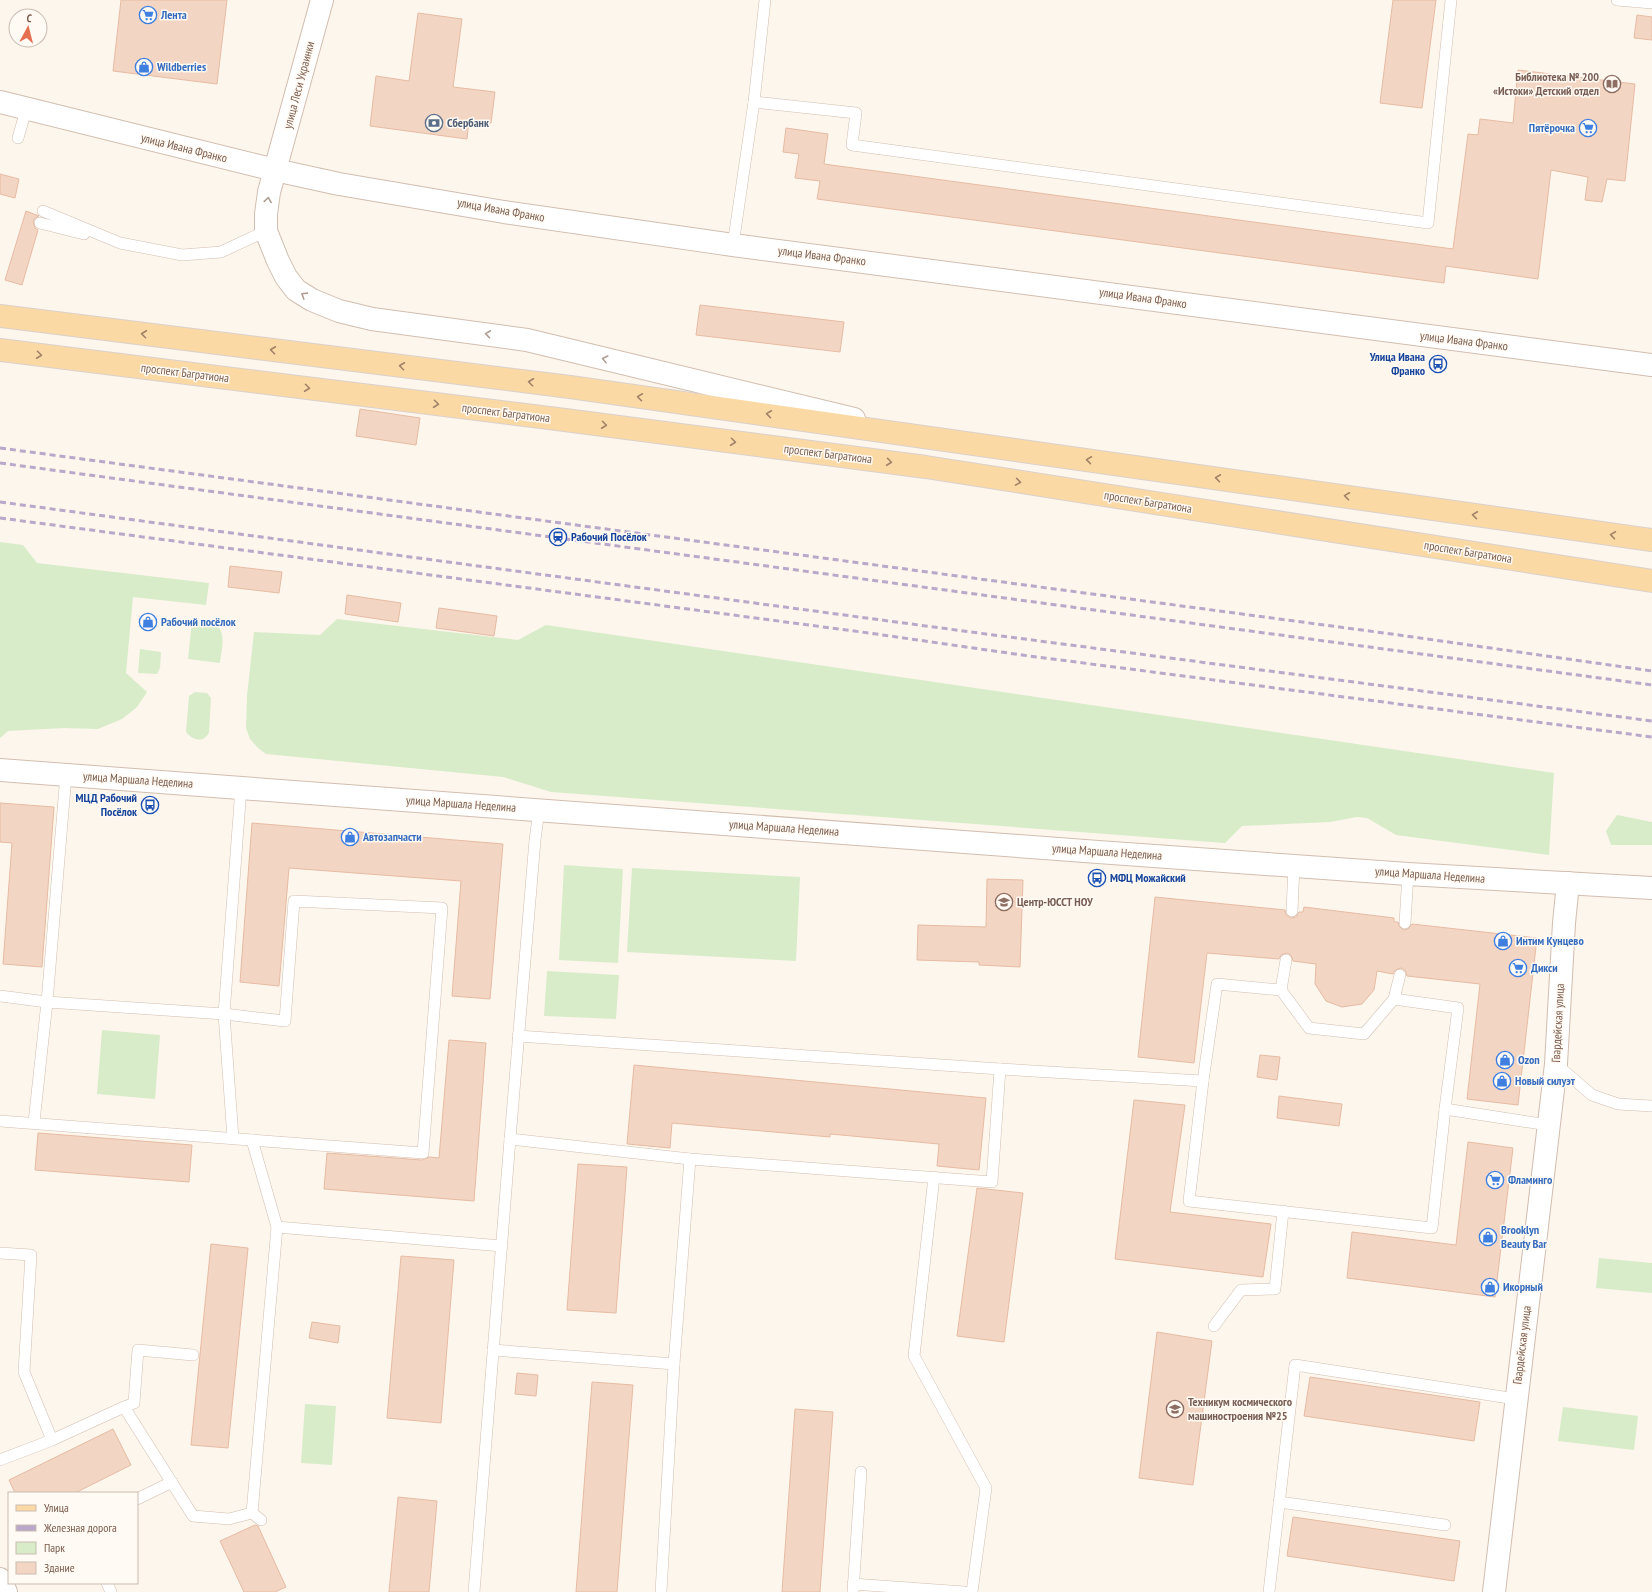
<svg xmlns="http://www.w3.org/2000/svg" width="1652" height="1592" font-family="'PT Sans Narrow',sans-serif">
	<rect width="100%" height="100%" fill="#fdf6ec"/>
	<g fill="#d8ecc9">
		<path d="M 0,542 L 23,545 L 37,563 L 209,583 L 206,605 L 133,597 L 126,673 L 147,692 L 137,707 L 122,719 L 98,729 L 64,728 L 8,731 L 0,738 Z"/>
		<path d="M 337,619 L 518,640 L 546,625 L 1554,773 L 1549,855 L 1396,835 L 1367,818 L 1357,817 L 1330,822 L 1242,826 L 1225,843 L 551,792 L 503,777 L 266,754 L 258,748 L 250,739 L 246,728 L 247,696 L 254,632 L 320,635 Z"/>
		<path d="M 192,621 C 199,622 208,621 214,624 C 228,630 221,652 220,663 L 188,659 Z"/>
		<path d="M 140,649 L 161,652 L 160,668 L 157,674 L 138,673 Z"/>
		<path d="M 195,692 L 207,693 L 211,698 L 209,732 C 204,744 192,740 186,732 L 189,696 Z"/>
		<path d="M 1617,815 L 1652,822 L 1652,845 L 1611,845 L 1606,831 Z"/>
		<path d="M 564,865 L 623,869 L 618,963 L 559,960 Z"/>
		<path d="M 632,868 L 800,877 L 796,961 L 627,952 Z"/>
		<path d="M 547,971 L 619,975 L 616,1019 L 544,1016 Z"/>
		<path d="M 102,1030 L 160,1035 L 155,1099 L 97,1094 Z"/>
		<path d="M 1599,1258 L 1652,1263 L 1652,1293 L 1596,1288 Z"/>
		<path d="M 305,1404 L 336,1406 L 332,1465 L 301,1463 Z"/>
		<path d="M 1563,1407 L 1638,1416 L 1634,1450 L 1558,1441 Z"/>
	</g>
	<g fill="#f3d5c3" stroke="#e6bba3">
		<path d="M 121,0 L 227,0 L 217,84 L 113,71 Z"/>
		<path d="M 1393,0 L 1436,0 L 1422,108 L 1380,103 Z"/>
		<path d="M 418,13 L 462,19 L 453,87 L 495,92 L 491,123 L 469,120 L 467,139 L 370,126 L 376,76 L 409,81 Z"/>
		<path d="M 1637,15 L 1652,17 L 1652,40 L 1634,38 Z"/>
		<path d="M 1518,70 L 1635,84 L 1625,181 L 1607,179 L 1602,202 L 1585,200 L 1588,177 L 1551,170 L 1538,279 L 1446,266 L 1444,283 L 817,199 L 820,181 L 795,178 L 799,154 L 783,152 L 786,128 L 828,134 L 824,164 L 1453,249 L 1468,134 L 1478,135 L 1480,119 L 1513,123 Z"/>
		<path d="M 0,174 L 19,179 L 15,198 L 0,194 Z"/>
		<path d="M 26,211 L 39,216 L 35,218 L 33,222 L 35,228 L 38,230 L 22,285 L 5,280 Z"/>
		<path d="M 700,305 L 844,322 L 840,352 L 696,335 Z"/>
		<path d="M 360,409 L 420,418 L 416,445 L 356,436 Z"/>
		<path d="M 230,566 L 282,572 L 279,593 L 228,587 Z"/>
		<path d="M 347,595 L 401,603 L 398,622 L 345,614 Z"/>
		<path d="M 439,608 L 497,616 L 494,636 L 436,628 Z"/>
		<path d="M 0,803 L 54,807 L 42,967 L 3,964 L 12,843 L 0,842 Z"/>
		<path d="M 252,823 L 503,844 L 490,999 L 452,996 L 461,881 L 289,868 L 279,986 L 240,982 Z"/>
		<path d="M 987,879 L 1023,880 L 1020,967 L 979,965 L 979,962 L 917,960 L 918,925 L 986,927 Z"/>
		<path d="M 1155,897 L 1285,910 L 1286,915 L 1291,918 L 1296,917 L 1299,912 L 1303,912 L 1304,907 L 1394,918 L 1394,922 L 1398,922 L 1399,926 L 1404,930 L 1408,929 L 1412,924 L 1537,938 L 1518,1105 L 1467,1099 L 1480,984 L 1407,976 L 1405,970 L 1401,968 L 1395,970 L 1393,974 L 1377,971 L 1374,990 L 1362,1004 L 1342,1007 L 1326,1001 L 1315,984 L 1316,964 L 1293,961 L 1291,955 L 1287,953 L 1281,955 L 1279,959 L 1207,953 L 1194,1063 L 1138,1057 Z"/>
		<path d="M 449,1040 L 486,1043 L 474,1201 L 324,1189 L 327,1153 L 422,1160 L 429,1157 L 439,1158 Z"/>
		<path d="M 1260,1055 L 1280,1057 L 1277,1080 L 1257,1077 Z"/>
		<path d="M 634,1065 L 986,1098 L 979,1170 L 937,1166 L 939,1144 L 830,1134 L 830,1137 L 672,1123 L 670,1148 L 627,1144 Z"/>
		<path d="M 1279,1096 L 1342,1104 L 1339,1126 L 1277,1118 Z"/>
		<path d="M 1134,1100 L 1185,1105 L 1170,1212 L 1271,1224 L 1263,1277 L 1115,1259 Z"/>
		<path d="M 38,1133 L 192,1145 L 189,1182 L 35,1170 Z"/>
		<path d="M 1468,1142 L 1513,1148 L 1495,1297 L 1347,1278 L 1352,1232 L 1456,1245 Z"/>
		<path d="M 578,1164 L 627,1167 L 616,1313 L 567,1310 Z"/>
		<path d="M 977,1188 L 1023,1193 L 1004,1342 L 957,1336 Z"/>
		<path d="M 211,1244 L 248,1248 L 228,1448 L 191,1445 Z"/>
		<path d="M 401,1256 L 454,1260 L 441,1423 L 387,1418 Z"/>
		<path d="M 312,1322 L 340,1326 L 338,1343 L 309,1338 Z"/>
		<path d="M 1157,1332 L 1212,1341 L 1193,1485 L 1139,1478 Z"/>
		<path d="M 517,1373 L 538,1375 L 536,1396 L 515,1394 Z"/>
		<path d="M 1310,1377 L 1480,1402 L 1474,1441 L 1304,1416 Z"/>
		<path d="M 592,1382 L 633,1385 L 617,1592 L 576,1592 Z"/>
		<path d="M 795,1409 L 833,1412 L 820,1592 L 782,1592 Z"/>
		<path d="M 113,1429 L 131,1465 L 75,1493 L 15,1493 L 9,1480 Z"/>
		<path d="M 398,1497 L 437,1501 L 429,1592 L 389,1592 Z"/>
		<path d="M 1293,1517 L 1460,1541 L 1454,1581 L 1287,1556 Z"/>
		<path d="M 255,1525 L 258,1526 L 286,1587 L 275,1592 L 244,1592 L 220,1541 Z"/>
	</g>
	<g fill="none" stroke-linecap="round" stroke-linejoin="round">
		<defs>
			<g id="service">
				<path d="M 1617,0 L 1652,3"/>
				<path d="M 754,102 L 856,113 L 852,145 L 1428,223 L 1451,0"/>
				<path d="M 18,138 L 26,110"/>
				<path d="M 43,211 L 120,243 L 182,255 L 221,252 L 266,231"/>
				<path d="M 40,223 L 84,234"/>
				<path d="M 733,245 L 754,102 L 765,0"/>
				<path d="M 1292,911 L 1294,865"/>
				<path d="M 1405,923 L 1408,874"/>
				<path d="M 1286,960 L 1281,990 L 1309,1028 L 1364,1034 L 1394,999 L 1400,975"/>
				<path d="M 0,996 L 47,1002 L 66,775"/>
				<path d="M 1394,999 L 1458,1008 L 1445,1109 L 1548,1125"/>
				<path d="M 1556,1064 L 1592,1095 L 1618,1104 L 1652,1106"/>
				<path d="M 1000,1069 L 1203,1081 L 1217,984 L 1281,990"/>
				<path d="M 1203,1081 L 1189,1201 L 1432,1228 L 1445,1109"/>
				<path d="M 0,1121 L 423,1153 L 442,908 L 294,901 L 285,1021 L 224,1014 L 47,1002 L 34,1122"/>
				<path d="M 233,1138 L 224,1014 L 241,788"/>
				<path d="M 510,1139 L 535,840 L 539,810"/>
				<path d="M 252,1140 L 277,1227 L 252,1513 L 261,1520"/>
				<path d="M 934,1177 L 914,1356 L 986,1488 L 972,1592"/>
				<path d="M 277,1227 L 502,1246"/>
				<path d="M 0,1253 L 31,1255 L 24,1372 L 52,1440"/>
				<path d="M 1214,1326 L 1241,1290 L 1275,1289 L 1283,1211"/>
				<path d="M 493,1350 L 674,1364"/>
				<path d="M 124,1407 L 134,1403 L 138,1350 L 193,1355"/>
				<path d="M 0,1460 L 52,1440 L 124,1407 L 193,1516 L 229,1519 L 252,1513"/>
				<path d="M 137,1499 L 172,1482"/>
				<path d="M 1279,1502 L 1445,1525"/>
				<path d="M 107,1583 L 111,1592"/>
				<path d="M 853,1584 L 964,1592"/>
				<path d="M 474,1592 L 510,1139 L 690,1159 L 992,1182 L 1000,1069 L 518,1036"/>
				<path d="M 661,1592 L 674,1364 L 690,1159"/>
				<path d="M 853,1592 L 861,1472"/>
				<path d="M 1269,1592 L 1295,1365 L 1516,1399"/>
			</g>
			<g id="minor">
				<path d="M 275,170 L 322,0"/>
				<path d="M 0,1579 L 6,1592"/>
			</g>
			<g id="tertiary">
				<path d="M 0,102 L 275,170 L 339,184 L 504,212 L 733,245 L 1652,365"/>
				<path d="M 275,170 L 269,192 L 266,214 L 266,231 L 278,261 L 286,277 L 296,290 L 312,300 L 339,311 L 372,319 L 527,340 L 854,419"/>
				<path d="M 0,770 L 1098,852 L 1408,874 L 1652,888"/>
				<path d="M 1494,1592 L 1556,1064 L 1564,923 L 1568,883"/>
			</g>
			<g id="primary">
				<path d="M 0,316 L 570,387 L 1652,540"/>
				<path d="M 0,350 L 565,420 L 926,467 L 1652,581"/>
			</g>
		</defs>
		<use href="#service" stroke="#d1beb0" stroke-width="12"/>
		<use href="#minor" stroke="#d1beb0" stroke-width="24"/>
		<use href="#tertiary" stroke="#d1beb0" stroke-width="24"/>
		<use href="#primary" stroke="#dad1cd" stroke-width="24"/>
		<use href="#service" stroke="#fff" stroke-width="11"/>
		<use href="#minor" stroke="#fff" stroke-width="22"/>
		<use href="#tertiary" stroke="#fff" stroke-width="22"/>
		<use href="#primary" stroke="#fbd9a5" stroke-width="22"/>
		<g stroke="#b9a8c9" stroke-width="3" stroke-dasharray="6 4" stroke-linecap="butt">
			<path d="M 0,448 L 1399,635 L 1652,671"/>
			<path d="M 0,463 L 1652,685"/>
			<path d="M 0,502 L 986,634 L 1652,721"/>
			<path d="M 0,518 L 869,633 L 1022,655 L 1652,737"/>
		</g>
	</g>
	<defs><path id="oneway-chevron" d="M-2-3.5L2.5 0L-2 3.5" fill="none" stroke-width="1.6" stroke-linecap="round" stroke-linejoin="round"/></defs>
	<g stroke="#af9d94">
		<use href="#oneway-chevron" transform="translate(268 200) rotate(-81)"/>
		<use href="#oneway-chevron" transform="translate(304 295) rotate(-148)"/>
		<use href="#oneway-chevron" transform="translate(488 334) rotate(-172)"/>
		<use href="#oneway-chevron" transform="translate(605 359) rotate(-166)"/>
	</g>
	<g stroke="#a18267">
		<use href="#oneway-chevron" transform="translate(144 334) rotate(-173)"/>
		<use href="#oneway-chevron" transform="translate(273 350) rotate(-173)"/>
		<use href="#oneway-chevron" transform="translate(39 355) rotate(7)"/>
		<use href="#oneway-chevron" transform="translate(402 366) rotate(-173)"/>
		<use href="#oneway-chevron" transform="translate(531 382) rotate(-173)"/>
		<use href="#oneway-chevron" transform="translate(307 388) rotate(7)"/>
		<use href="#oneway-chevron" transform="translate(640 397) rotate(-172)"/>
		<use href="#oneway-chevron" transform="translate(436 404) rotate(7)"/>
		<use href="#oneway-chevron" transform="translate(769 414) rotate(-172)"/>
		<use href="#oneway-chevron" transform="translate(604 425) rotate(7)"/>
		<use href="#oneway-chevron" transform="translate(733 442) rotate(7)"/>
		<use href="#oneway-chevron" transform="translate(1089 460) rotate(-172)"/>
		<use href="#oneway-chevron" transform="translate(889 462) rotate(7)"/>
		<use href="#oneway-chevron" transform="translate(1218 478) rotate(-172)"/>
		<use href="#oneway-chevron" transform="translate(1018 482) rotate(9)"/>
		<use href="#oneway-chevron" transform="translate(1347 496) rotate(-172)"/>
		<use href="#oneway-chevron" transform="translate(1475 515) rotate(-172)"/>
		<use href="#oneway-chevron" transform="translate(1613 535) rotate(-172)"/>
	</g>
	<defs>
		<symbol id="supermarket-ring" viewBox="-11 -11 22 22"><circle r="9.5" fill="#fffaf3" stroke="#3f7fe0" stroke-width="1.5"/><path d="M-6-5.5h2.5l.6 2H6L4.5 2H-2.5L-4.4-4H-6ZM-1.5 3.2a1.3 1.3 0 1 0 .1 0ZM3 3.2a1.3 1.3 0 1 0 .1 0Z" fill="#3f7fe0"/></symbol>
		<symbol id="shop-ring" viewBox="-11 -11 22 22"><circle r="9.5" fill="#fffaf3" stroke="#3f7fe0" stroke-width="1.5"/><path d="M-5-2.5h2.3a2.7 3.5 0 0 1 5.4 0H5L5.5 6h-11ZM-1.5-2.5h3a1.5 2.3 0 0 0-3 0Z" fill="#3f7fe0"/></symbol>
		<symbol id="library-ring" viewBox="-11 -11 22 22"><circle r="9.5" fill="#fffaf3" stroke="#8d6e63" stroke-width="1.5"/><path d="M-6-4Q-3-5.5-.7-3.5V5Q-3 3-6 4ZM6-4Q3-5.5 .7-3.5V5Q3 3 6 4Z" fill="#8d6e63"/></symbol>
		<symbol id="bank-ring" viewBox="-11 -11 22 22"><circle r="9.5" fill="#fffaf3" stroke="#5c6f8a" stroke-width="1.5"/><path d="M-6-4H6V4H-6ZM0-2.3a2.3 2.3 0 1 0 0 4.6a2.3 2.3 0 1 0 0-4.6Z" fill="#5c6f8a"/></symbol>
		<symbol id="bus-ring" viewBox="-11 -11 22 22"><circle r="9.5" fill="#fffaf3" stroke="#1a4fb4" stroke-width="1.5"/><path d="M-5-6H5V4H4V6H2V4H-2V6H-4V4H-5ZM-3.5-4V0h7V-4ZM-3.5 1.2v1.5H-2V1.2ZM2 1.2v1.5H3.5V1.2Z" fill="#1a4fb4"/></symbol>
		<symbol id="station-ring" viewBox="-11 -11 22 22"><circle r="9.5" fill="#fffaf3" stroke="#1a4fb4" stroke-width="1.5"/><path d="M-3-6H3Q5-6 5-4V2Q5 4 3 4L4.5 6H3L1.5 4h-3L-3 6H-4.5L-3 4Q-5 4-5 2V-4Q-5-6-3-6ZM-3.5-4v3h7v-3ZM-3.5 1v1.5H-2V1ZM2 1v1.5H3.5V1Z" fill="#1a4fb4"/></symbol>
		<symbol id="school-ring" viewBox="-11 -11 22 22"><circle r="9.5" fill="#fffaf3" stroke="#8d6e63" stroke-width="1.5"/><path d="M0-5L7-2L0 1L-7-2ZM-4 1L0 2.5L4 1V4Q0 6-4 4Z" fill="#8d6e63"/></symbol>
		<symbol id="university-ring" viewBox="-11 -11 22 22"><circle r="9.5" fill="#fffaf3" stroke="#8d6e63" stroke-width="1.5"/><path d="M0-5L7-2L0 1L-7-2ZM-4 1L0 2.5L4 1V4Q0 6-4 4Z" fill="#8d6e63"/></symbol>
	</defs>
	<g fill-rule="evenodd">
		<use href="#supermarket-ring" x="138" y="5" width="20" height="20"/>
		<use href="#shop-ring" x="134" y="57" width="20" height="20"/>
		<use href="#library-ring" x="1602" y="74" width="20" height="20"/>
		<use href="#bank-ring" x="424" y="113" width="20" height="20"/>
		<use href="#supermarket-ring" x="1578" y="118" width="20" height="20"/>
		<use href="#bus-ring" x="1428" y="354" width="20" height="20"/>
		<use href="#station-ring" x="548" y="527" width="20" height="20"/>
		<use href="#shop-ring" x="138" y="612" width="20" height="20"/>
		<use href="#bus-ring" x="140" y="795" width="20" height="20"/>
		<use href="#shop-ring" x="340" y="827" width="20" height="20"/>
		<use href="#bus-ring" x="1087" y="868" width="20" height="20"/>
		<use href="#school-ring" x="994" y="892" width="20" height="20"/>
		<use href="#shop-ring" x="1493" y="931" width="20" height="20"/>
		<use href="#supermarket-ring" x="1508" y="958" width="20" height="20"/>
		<use href="#shop-ring" x="1495" y="1050" width="20" height="20"/>
		<use href="#shop-ring" x="1492" y="1071" width="20" height="20"/>
		<use href="#supermarket-ring" x="1485" y="1170" width="20" height="20"/>
		<use href="#shop-ring" x="1478" y="1227" width="20" height="20"/>
		<use href="#shop-ring" x="1480" y="1277" width="20" height="20"/>
		<use href="#university-ring" x="1165" y="1399" width="20" height="20"/>
	</g>
	<g text-anchor="middle" stroke-width="3" stroke-linejoin="round" paint-order="stroke">
		<g font-size="12" font-weight="bold" fill="#366cbe" stroke="#fffaf3" text-anchor="start">
			<text x="161" y="19">Лента</text>
			<text x="157" y="71">Wildberries</text>
			<text x="1575" y="132" text-anchor="end">Пятёрочка</text>
			<text x="161" y="626">Рабочий посёлок</text>
			<text x="363" y="841">Автозапчасти</text>
			<text x="1516" y="945">Интим Кунцево</text>
			<text x="1531" y="972">Дикси</text>
			<text x="1518" y="1064">Ozon</text>
			<text x="1515" y="1085">Новый силуэт</text>
			<text x="1508" y="1184">Фламинго</text>
			<text x="1501" y="1234">Brooklyn<tspan x="1501" dy="14">Beauty Bar</tspan></text>
			<text x="1503" y="1291">Икорный</text>
		</g>
		<g font-size="12" font-weight="bold" fill="#785e54" stroke="#fffaf3" text-anchor="start">
			<text x="1599" y="81" text-anchor="end">Библиотека № 200<tspan x="1599" dy="14">«Истоки» Детский отдел</tspan></text>
			<text x="1017" y="906">Центр-ЮССТ НОУ</text>
			<text x="1188" y="1406">Техникум космического<tspan x="1188" dy="14">машиностроения №25</tspan></text>
		</g>
		<g font-size="12" fill="#7a5c4d" stroke="#fffaf3">
			<text transform="translate(299 85) rotate(-75)" y="4">улица Леси Украинки</text>
			<text transform="translate(184 148) rotate(14)" y="4">улица Ивана Франко</text>
			<text transform="translate(501 210) rotate(10)" y="4">улица Ивана Франко</text>
			<text transform="translate(822 256) rotate(7)" y="4">улица Ивана Франко</text>
			<text transform="translate(1143 298) rotate(8)" y="4">улица Ивана Франко</text>
			<text transform="translate(1464 341) rotate(7)" y="4">улица Ивана Франко</text>
			<text transform="translate(185 373) rotate(7)" y="4">проспект Багратиона</text>
			<text transform="translate(506 413) rotate(7)" y="4">проспект Багратиона</text>
			<text transform="translate(828 454) rotate(7)" y="4">проспект Багратиона</text>
			<text transform="translate(1148 502) rotate(9)" y="4">проспект Багратиона</text>
			<text transform="translate(1468 552) rotate(9)" y="4">проспект Багратиона</text>
			<text transform="translate(138 780) rotate(4)" y="4">улица Маршала Неделина</text>
			<text transform="translate(461 804) rotate(4)" y="4">улица Маршала Неделина</text>
			<text transform="translate(784 828) rotate(4)" y="4">улица Маршала Неделина</text>
			<text transform="translate(1107 852) rotate(4)" y="4">улица Маршала Неделина</text>
			<text transform="translate(1430 875) rotate(4)" y="4">улица Маршала Неделина</text>
			<text transform="translate(1558 1023) rotate(-87)" y="4">Гвардейская улица</text>
			<text transform="translate(1522 1345) rotate(-83)" y="4">Гвардейская улица</text>
		</g>
		<g font-size="12" font-weight="bold" fill="#4e5e75" stroke="#fffaf3" text-anchor="start">
			<text x="447" y="127">Сбербанк</text>
		</g>
		<g font-size="12" font-weight="bold" fill="#164399" stroke="#fffaf3" text-anchor="end">
			<text x="1425" y="361">Улица Ивана<tspan x="1425" dy="14">Франко</tspan></text>
			<text x="571" y="541" text-anchor="start">Рабочий Посёлок</text>
			<text x="137" y="802">МЦД Рабочий<tspan x="137" dy="14">Посёлок</tspan></text>
			<text x="1110" y="882" text-anchor="start">МФЦ Можайский</text>
		</g>
	</g>
	<rect x="8" y="1492" width="130" height="92" fill="#fffaf3" stroke="#cabbb1"/>
	<rect x="16" y="1505" width="20" height="6" fill="#fbd9a5" stroke="#cabbb1"/>
	<text x="44" y="1512" font-size="12" fill="#7a5c4d">Улица</text>
	<rect x="16" y="1525" width="20" height="6" fill="#b9a8c9" stroke="#cabbb1"/>
	<text x="44" y="1532" font-size="12" fill="#7a5c4d">Железная дорога</text>
	<rect x="16" y="1542" width="20" height="12" fill="#d8ecc9" stroke="#cabbb1"/>
	<text x="44" y="1552" font-size="12" fill="#7a5c4d">Парк</text>
	<rect x="16" y="1562" width="20" height="12" fill="#f3d5c3" stroke="#cabbb1"/>
	<text x="44" y="1572" font-size="12" fill="#7a5c4d">Здание</text>
	<g transform="translate(28 28) rotate(7)"><circle r="19" fill="#fffaf3" stroke="#cabbb1"/>
	<path d="M0-3L7 15L0 10L-7 15Z" fill="#e76f51"/>
	<text y="-6" font-size="11" font-weight="bold" text-anchor="middle" fill="#7a5c4d">С</text>
	</g>
</svg>
